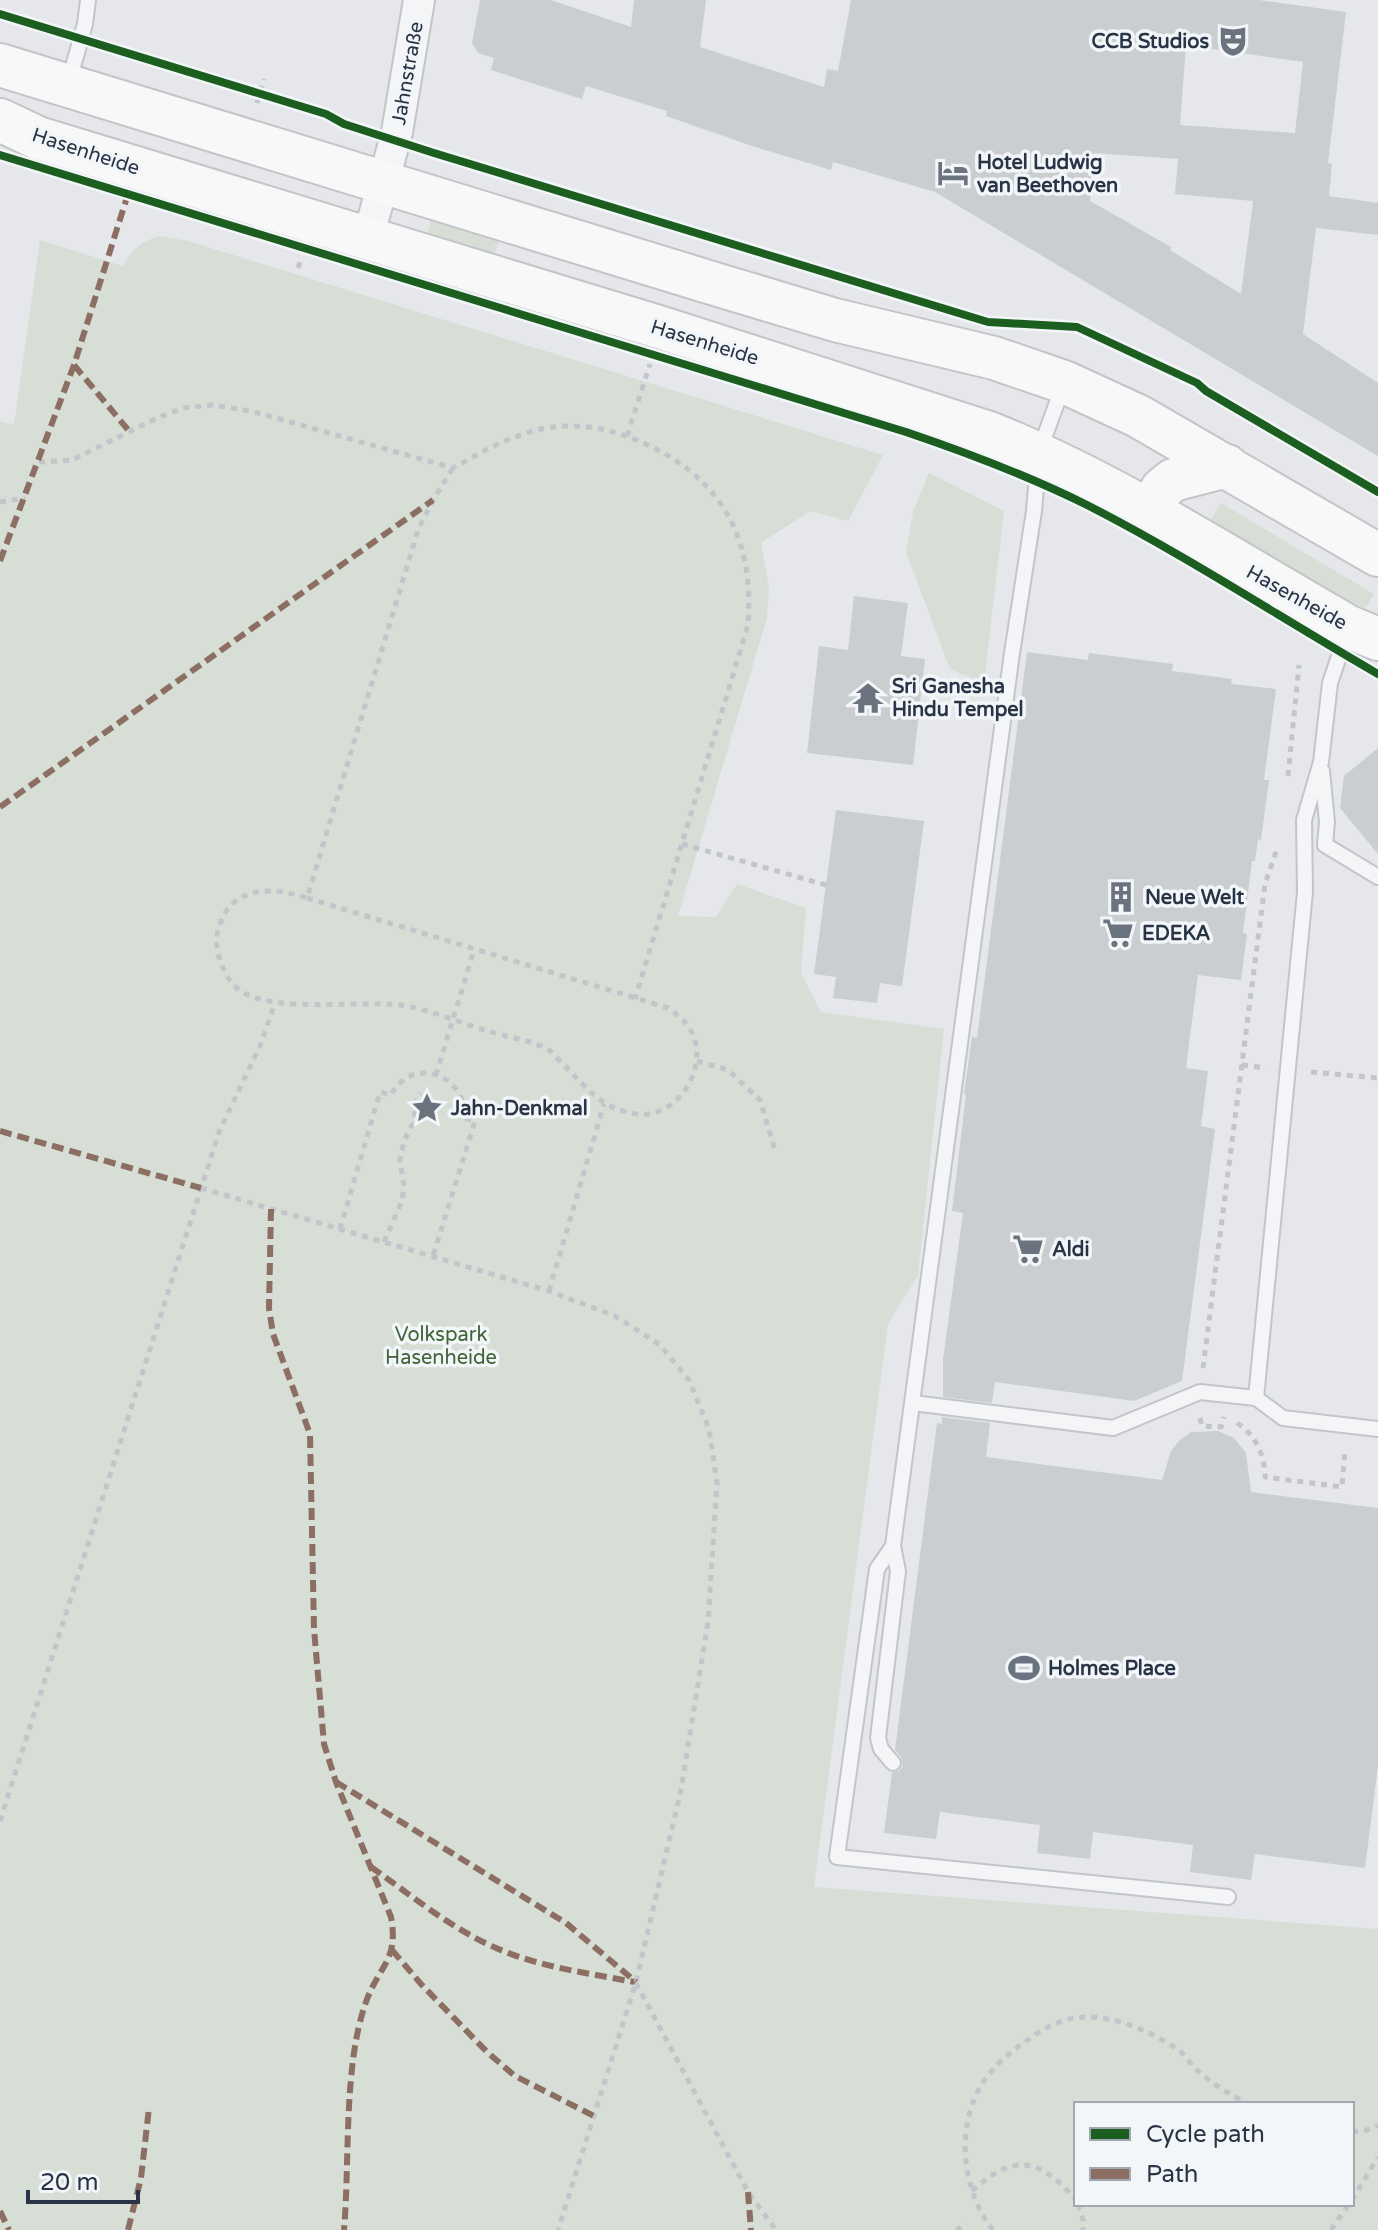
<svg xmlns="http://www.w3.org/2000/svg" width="1378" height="2230" font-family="'Varela Round',sans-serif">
	<rect width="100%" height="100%" fill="#e5e7ea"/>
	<g fill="#d6ded5" fill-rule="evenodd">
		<path d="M 432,218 L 499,240 L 494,256 L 427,234 Z"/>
		<path d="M 160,236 L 188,241 L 883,455 L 848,521 L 810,511 L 761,543 L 769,587 L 767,618 L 678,916 L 716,917 L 737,884 L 806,908 L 801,973 L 821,1012 L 944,1029 L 918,1275 L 888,1324 L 814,1887 L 1378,1929 L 1378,2230 L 0,2230 L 0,421 L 14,425 L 40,240 L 123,266 C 132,249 142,241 160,236 ZM 1352,2104 L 1352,2204 L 1076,2204 L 1076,2104 Z"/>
		<path d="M 929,473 L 1004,511 L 984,683 L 950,669 L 906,552 L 913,512 Z"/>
		<path d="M 1221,503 L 1374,594 L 1365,608 L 1330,592 L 1210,521 Z"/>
	</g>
	<g fill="#cbced1" fill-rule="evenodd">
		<path d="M 480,0 L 551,0 L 631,27 L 634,0 L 706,0 L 700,47 L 824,87 L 827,69 L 838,71 L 851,0 L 1259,0 L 1346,12 L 1328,163 L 1332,164 L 1329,196 L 1378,203 L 1378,235 L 1316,228 L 1303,334 L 1378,383 L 1378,456 L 935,192 L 833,162 L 831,170 L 752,146 L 666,116 L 667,111 L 586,86 L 582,99 L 491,70 L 494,58 L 478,53 L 472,43 ZM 1186,45 L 1303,62 L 1295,133 L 1180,125 ZM 1094,153 L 1178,159 L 1175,194 L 1253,201 L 1241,294 L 1170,250 L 1171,247 L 1090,201 Z"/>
		<path d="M 854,596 L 908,603 L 901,656 L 925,659 L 913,765 L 807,753 L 819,646 L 848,650 Z"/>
		<path d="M 1027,652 L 1088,660 L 1089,653 L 1173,664 L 1172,671 L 1232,679 L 1231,684 L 1276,689 L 1264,780 L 1269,780 L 1261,840 L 1258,839 L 1255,861 L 1252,861 L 1243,933 L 1247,934 L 1241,980 L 1198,975 L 1186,1068 L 1208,1071 L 1201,1126 L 1215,1129 L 1182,1381 L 1134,1401 L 995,1382 L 992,1403 L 943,1397 L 943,1360 L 963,1213 L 952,1211 L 966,1095 L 964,1094 L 972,1037 L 977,1038 Z"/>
		<path d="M 1378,748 L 1378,854 L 1340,808 L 1344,776 Z"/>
		<path d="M 836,810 L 924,821 L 902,986 L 880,983 L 877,1003 L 833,998 L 836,977 L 814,974 Z"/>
		<path d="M 942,1417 L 990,1423 L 986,1457 L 1162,1480 L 1171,1451 L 1179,1441 L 1191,1432 L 1218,1431 L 1234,1438 L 1246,1453 L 1251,1492 L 1378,1508 L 1378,1766 L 1365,1868 L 1255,1854 L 1251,1880 L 1190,1872 L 1193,1845 L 1093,1832 L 1090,1859 L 1037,1853 L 1040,1825 L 940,1812 L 936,1839 L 884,1833 L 892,1773 L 899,1771 L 903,1766 L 901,1757 L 895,1750 L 937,1423 L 942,1424 Z"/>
	</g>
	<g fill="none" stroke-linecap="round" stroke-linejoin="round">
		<defs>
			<g id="service">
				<path d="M 69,81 L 85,24 L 88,0"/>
				<path d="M 1063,386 L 1039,452 L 1034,511 L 1012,653 L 893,1546 L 877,1569 L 837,1857 L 1228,1897"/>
				<path d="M 1322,771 L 1327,822 L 1325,845 L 1378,877"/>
				<path d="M 1256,1398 L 1305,892 L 1304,820 L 1321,762 L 1330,683 L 1348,630"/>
				<path d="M 913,1403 L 1113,1428 L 1200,1392 L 1256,1398 L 1283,1418 L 1378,1429"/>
				<path d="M 893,1763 L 881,1749 L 878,1738 L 898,1571 L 893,1546"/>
			</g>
			<path id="minor" d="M 368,238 L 397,132 L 419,0"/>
			<g id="secondary">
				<path d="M 0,65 L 715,284 L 835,320 L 994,358 L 1064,382 L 1138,416 L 1378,555"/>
				<path d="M 0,120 L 38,138 L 662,328 L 989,433 C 1113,482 1233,561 1349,627 L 1378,639"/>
				<path d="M 1149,512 L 1162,489 L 1173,480 L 1227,466"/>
			</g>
		</defs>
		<use href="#service" stroke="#c3c5c8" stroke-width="18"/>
		<use href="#minor" stroke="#c3c5c8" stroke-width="34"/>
		<use href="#secondary" stroke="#c3c5c8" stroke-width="46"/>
		<g stroke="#c3c5ca" stroke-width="5" stroke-dasharray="6 6" stroke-linecap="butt">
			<path d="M 257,103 L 264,79"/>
			<path d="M 298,268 L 301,259"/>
			<path d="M 627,436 L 650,364"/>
			<path d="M 39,462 L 72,460 L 155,419 L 183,408 L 212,405 L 251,411 L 453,468 C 489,448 525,427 567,426 C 596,425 624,434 650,446 C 726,483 754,543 748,625 L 635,999"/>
			<path d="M 0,502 L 25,498"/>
			<path d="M 1288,776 L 1299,665"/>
			<path d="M 682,844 L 826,885"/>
			<path d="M 307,898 L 668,1008 C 676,1014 684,1019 690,1029 C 711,1063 680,1119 637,1114 C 601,1109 588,1089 564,1065 C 558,1060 553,1052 546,1048 C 529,1040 506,1037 488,1031 C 460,1023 429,1009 400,1005 C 358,1000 273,1014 239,990 C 231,984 225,974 222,965 C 217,954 215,942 218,930 C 230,885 271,886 307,898 L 418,530 L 433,500 L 453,468"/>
			<path d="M 697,1061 L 728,1070 L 760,1100 L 775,1150"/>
			<path d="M 1242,1065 L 1266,1068"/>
			<path d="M 1311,1072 L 1378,1078"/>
			<path d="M 436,1075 L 474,950"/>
			<path d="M 201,1188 L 549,1291 L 615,1316 L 660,1345 L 689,1380 L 709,1429 L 717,1483 L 708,1622 L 681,1790 L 636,1982 L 558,2230"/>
			<path d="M 340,1229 L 380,1092 L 391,1095 C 413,1054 466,1075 465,1118 L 475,1121 L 433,1256"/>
			<path d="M 384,1242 L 402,1201 L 404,1186 L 400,1160 L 404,1141 L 414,1121 L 416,1101 L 420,1093"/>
			<path d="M 549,1291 L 604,1104"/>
			<path d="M 1203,1368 L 1265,884 L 1277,849"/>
			<path d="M 1200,1418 L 1202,1426 L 1221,1427 L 1224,1417"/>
			<path d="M 1237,1423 C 1256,1435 1265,1456 1265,1477 L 1342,1487 L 1345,1450"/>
			<path d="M 0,1821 L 219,1132 L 260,1046 L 275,1003"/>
			<path d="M 636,1983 L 748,2192 L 776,2230"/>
			<path d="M 1352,2132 L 1367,2130 L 1378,2125"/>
			<path d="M 972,2191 C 1015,2152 1039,2158 1076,2200"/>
			<path d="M 1352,2200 L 1378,2157"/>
			<path d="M 1078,2204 L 1083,2220 L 1083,2230"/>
			<path d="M 956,2230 L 967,2224"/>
			<path d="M 993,2230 C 961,2191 955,2123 984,2081 C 996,2064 1012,2050 1029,2039 C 1044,2028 1065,2017 1085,2017 C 1117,2016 1155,2033 1181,2052 C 1187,2057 1191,2065 1197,2070 C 1212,2084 1230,2094 1248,2104"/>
			<path d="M 1331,2230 L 1349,2204"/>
		</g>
		<use href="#service" stroke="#f4f5f7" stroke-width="14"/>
		<use href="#minor" stroke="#f4f5f7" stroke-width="30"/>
		<use href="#secondary" stroke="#f8f8f8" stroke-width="42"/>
		<g stroke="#8d6e63" stroke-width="6" stroke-dasharray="12 6" stroke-linecap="butt">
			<path d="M 74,365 L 129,431"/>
			<path d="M 0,561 L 74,365 L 128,194"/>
			<path d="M 0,807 L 433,500"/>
			<path d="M 0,1131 L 201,1188"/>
			<path d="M 271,1209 L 269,1308 L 273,1334 L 310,1434 L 314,1629 L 324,1744 L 336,1782 L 391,1917 C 399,1961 379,1965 366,2002 C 343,2066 350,2161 344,2230"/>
			<path d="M 336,1782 L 566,1923 L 636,1982"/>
			<path d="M 371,1867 C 411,1895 450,1928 496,1948 C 539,1967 588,1973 634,1982"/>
			<path d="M 392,1950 L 421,1984 L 487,2052 L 515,2076 L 594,2116"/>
			<path d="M 748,2192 L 751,2230"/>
			<path d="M 0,2211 L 9,2230"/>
			<path d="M 128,2230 L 141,2178 L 149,2108"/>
		</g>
		<defs>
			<g id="cycleway">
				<path d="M 0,14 L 326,114 L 344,124 L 434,153 L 988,322 L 1077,327 L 1197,383 L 1206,391 L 1378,492"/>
				<path d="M 0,155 L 906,432 C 968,453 1029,476 1087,505 C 1187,556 1281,618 1378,674"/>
			</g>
		</defs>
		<use href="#cycleway" stroke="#f3f6f9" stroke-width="13"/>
		<use href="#cycleway" stroke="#1b5e20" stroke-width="8"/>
	</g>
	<defs>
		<symbol id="theatre-bare" viewBox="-9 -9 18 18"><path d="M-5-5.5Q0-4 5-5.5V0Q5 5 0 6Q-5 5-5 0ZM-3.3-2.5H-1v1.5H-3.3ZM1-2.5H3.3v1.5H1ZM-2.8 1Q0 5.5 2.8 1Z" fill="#6b737f" stroke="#f3f6f9" stroke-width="2.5" paint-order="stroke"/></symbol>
		<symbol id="hotel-bare" viewBox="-9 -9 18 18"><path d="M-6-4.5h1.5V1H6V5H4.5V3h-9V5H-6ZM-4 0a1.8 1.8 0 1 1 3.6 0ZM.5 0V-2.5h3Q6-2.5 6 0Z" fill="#6b737f" stroke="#f3f6f9" stroke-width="2.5" paint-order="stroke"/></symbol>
		<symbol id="temple-bare" viewBox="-9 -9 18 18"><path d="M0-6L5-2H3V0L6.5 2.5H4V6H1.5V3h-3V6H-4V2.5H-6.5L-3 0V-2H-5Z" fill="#6b737f" stroke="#f3f6f9" stroke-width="2.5" paint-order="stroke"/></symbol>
		<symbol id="building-bare" viewBox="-9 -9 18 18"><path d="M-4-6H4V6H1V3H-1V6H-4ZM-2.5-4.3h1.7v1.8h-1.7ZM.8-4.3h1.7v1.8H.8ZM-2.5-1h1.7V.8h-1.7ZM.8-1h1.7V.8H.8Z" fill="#6b737f" stroke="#f3f6f9" stroke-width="2.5" paint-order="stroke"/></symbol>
		<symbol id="supermarket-bare" viewBox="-9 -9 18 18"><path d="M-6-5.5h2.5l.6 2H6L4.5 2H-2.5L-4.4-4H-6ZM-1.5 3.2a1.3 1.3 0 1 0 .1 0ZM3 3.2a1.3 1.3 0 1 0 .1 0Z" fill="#6b737f" stroke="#f3f6f9" stroke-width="2.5" paint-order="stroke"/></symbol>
		<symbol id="sight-bare" viewBox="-9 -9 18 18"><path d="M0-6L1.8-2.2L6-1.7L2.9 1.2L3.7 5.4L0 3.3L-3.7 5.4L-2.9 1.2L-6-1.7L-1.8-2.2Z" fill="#6b737f" stroke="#f3f6f9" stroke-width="2.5" paint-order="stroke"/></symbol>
		<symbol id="stadium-bare" viewBox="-9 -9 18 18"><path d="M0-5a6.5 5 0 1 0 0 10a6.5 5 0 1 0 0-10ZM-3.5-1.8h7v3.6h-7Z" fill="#6b737f" stroke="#f3f6f9" stroke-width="2.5" paint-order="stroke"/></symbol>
	</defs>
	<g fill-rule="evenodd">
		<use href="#theatre-bare" x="1211" y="19" width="44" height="44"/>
		<use href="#hotel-bare" x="931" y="151" width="44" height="44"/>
		<use href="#temple-bare" x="846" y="676" width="44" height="44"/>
		<use href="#building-bare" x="1099" y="875" width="44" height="44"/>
		<use href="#supermarket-bare" x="1096" y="911" width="44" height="44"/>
		<use href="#sight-bare" x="405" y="1086" width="44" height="44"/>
		<use href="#supermarket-bare" x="1006" y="1227" width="44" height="44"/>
		<use href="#stadium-bare" x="1002" y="1646" width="44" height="44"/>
	</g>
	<g text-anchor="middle" stroke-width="7" stroke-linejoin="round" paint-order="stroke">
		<g font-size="20" font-weight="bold" fill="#293446" stroke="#f3f6f9" text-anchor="start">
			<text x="1209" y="48" text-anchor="end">CCB Studios</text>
			<text x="977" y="169">Hotel Ludwig<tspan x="977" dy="23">van Beethoven</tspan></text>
			<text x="892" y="693">Sri Ganesha<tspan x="892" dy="23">Hindu Tempel</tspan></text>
			<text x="1145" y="904">Neue Welt</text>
			<text x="1142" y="940">EDEKA</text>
			<text x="451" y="1115">Jahn-Denkmal</text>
			<text x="1052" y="1256">Aldi</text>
			<text x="1048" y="1675">Holmes Place</text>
		</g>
		<g font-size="20" fill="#293446" stroke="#f3f6f9">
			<text transform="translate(407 73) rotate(-80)" y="7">Jahnstraße</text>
			<text transform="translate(86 151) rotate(18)" y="7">Hasenheide</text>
			<text transform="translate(705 342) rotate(17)" y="7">Hasenheide</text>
			<text transform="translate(1297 597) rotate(29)" y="7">Hasenheide</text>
		</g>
		<g font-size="20" fill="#3e6335" stroke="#f3f6f9">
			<text x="441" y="1341">Volkspark<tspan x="441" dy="23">Hasenheide</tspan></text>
		</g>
	</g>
	<rect x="1074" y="2102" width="280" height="104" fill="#f3f6f9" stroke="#a2a8b1" stroke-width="2"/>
	<rect x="1090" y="2128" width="40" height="12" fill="#1b5e20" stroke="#a2a8b1" stroke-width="2"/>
	<text x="1146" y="2142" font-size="24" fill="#293446">Cycle path</text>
	<rect x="1090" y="2168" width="40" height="12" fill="#8d6e63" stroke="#a2a8b1" stroke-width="2"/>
	<text x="1146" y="2182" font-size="24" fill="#293446">Path</text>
	<path d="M28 2190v12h110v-12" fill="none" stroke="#293446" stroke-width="4"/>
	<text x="40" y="2190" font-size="24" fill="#293446" stroke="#f3f6f9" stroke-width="6" paint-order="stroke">20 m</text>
</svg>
